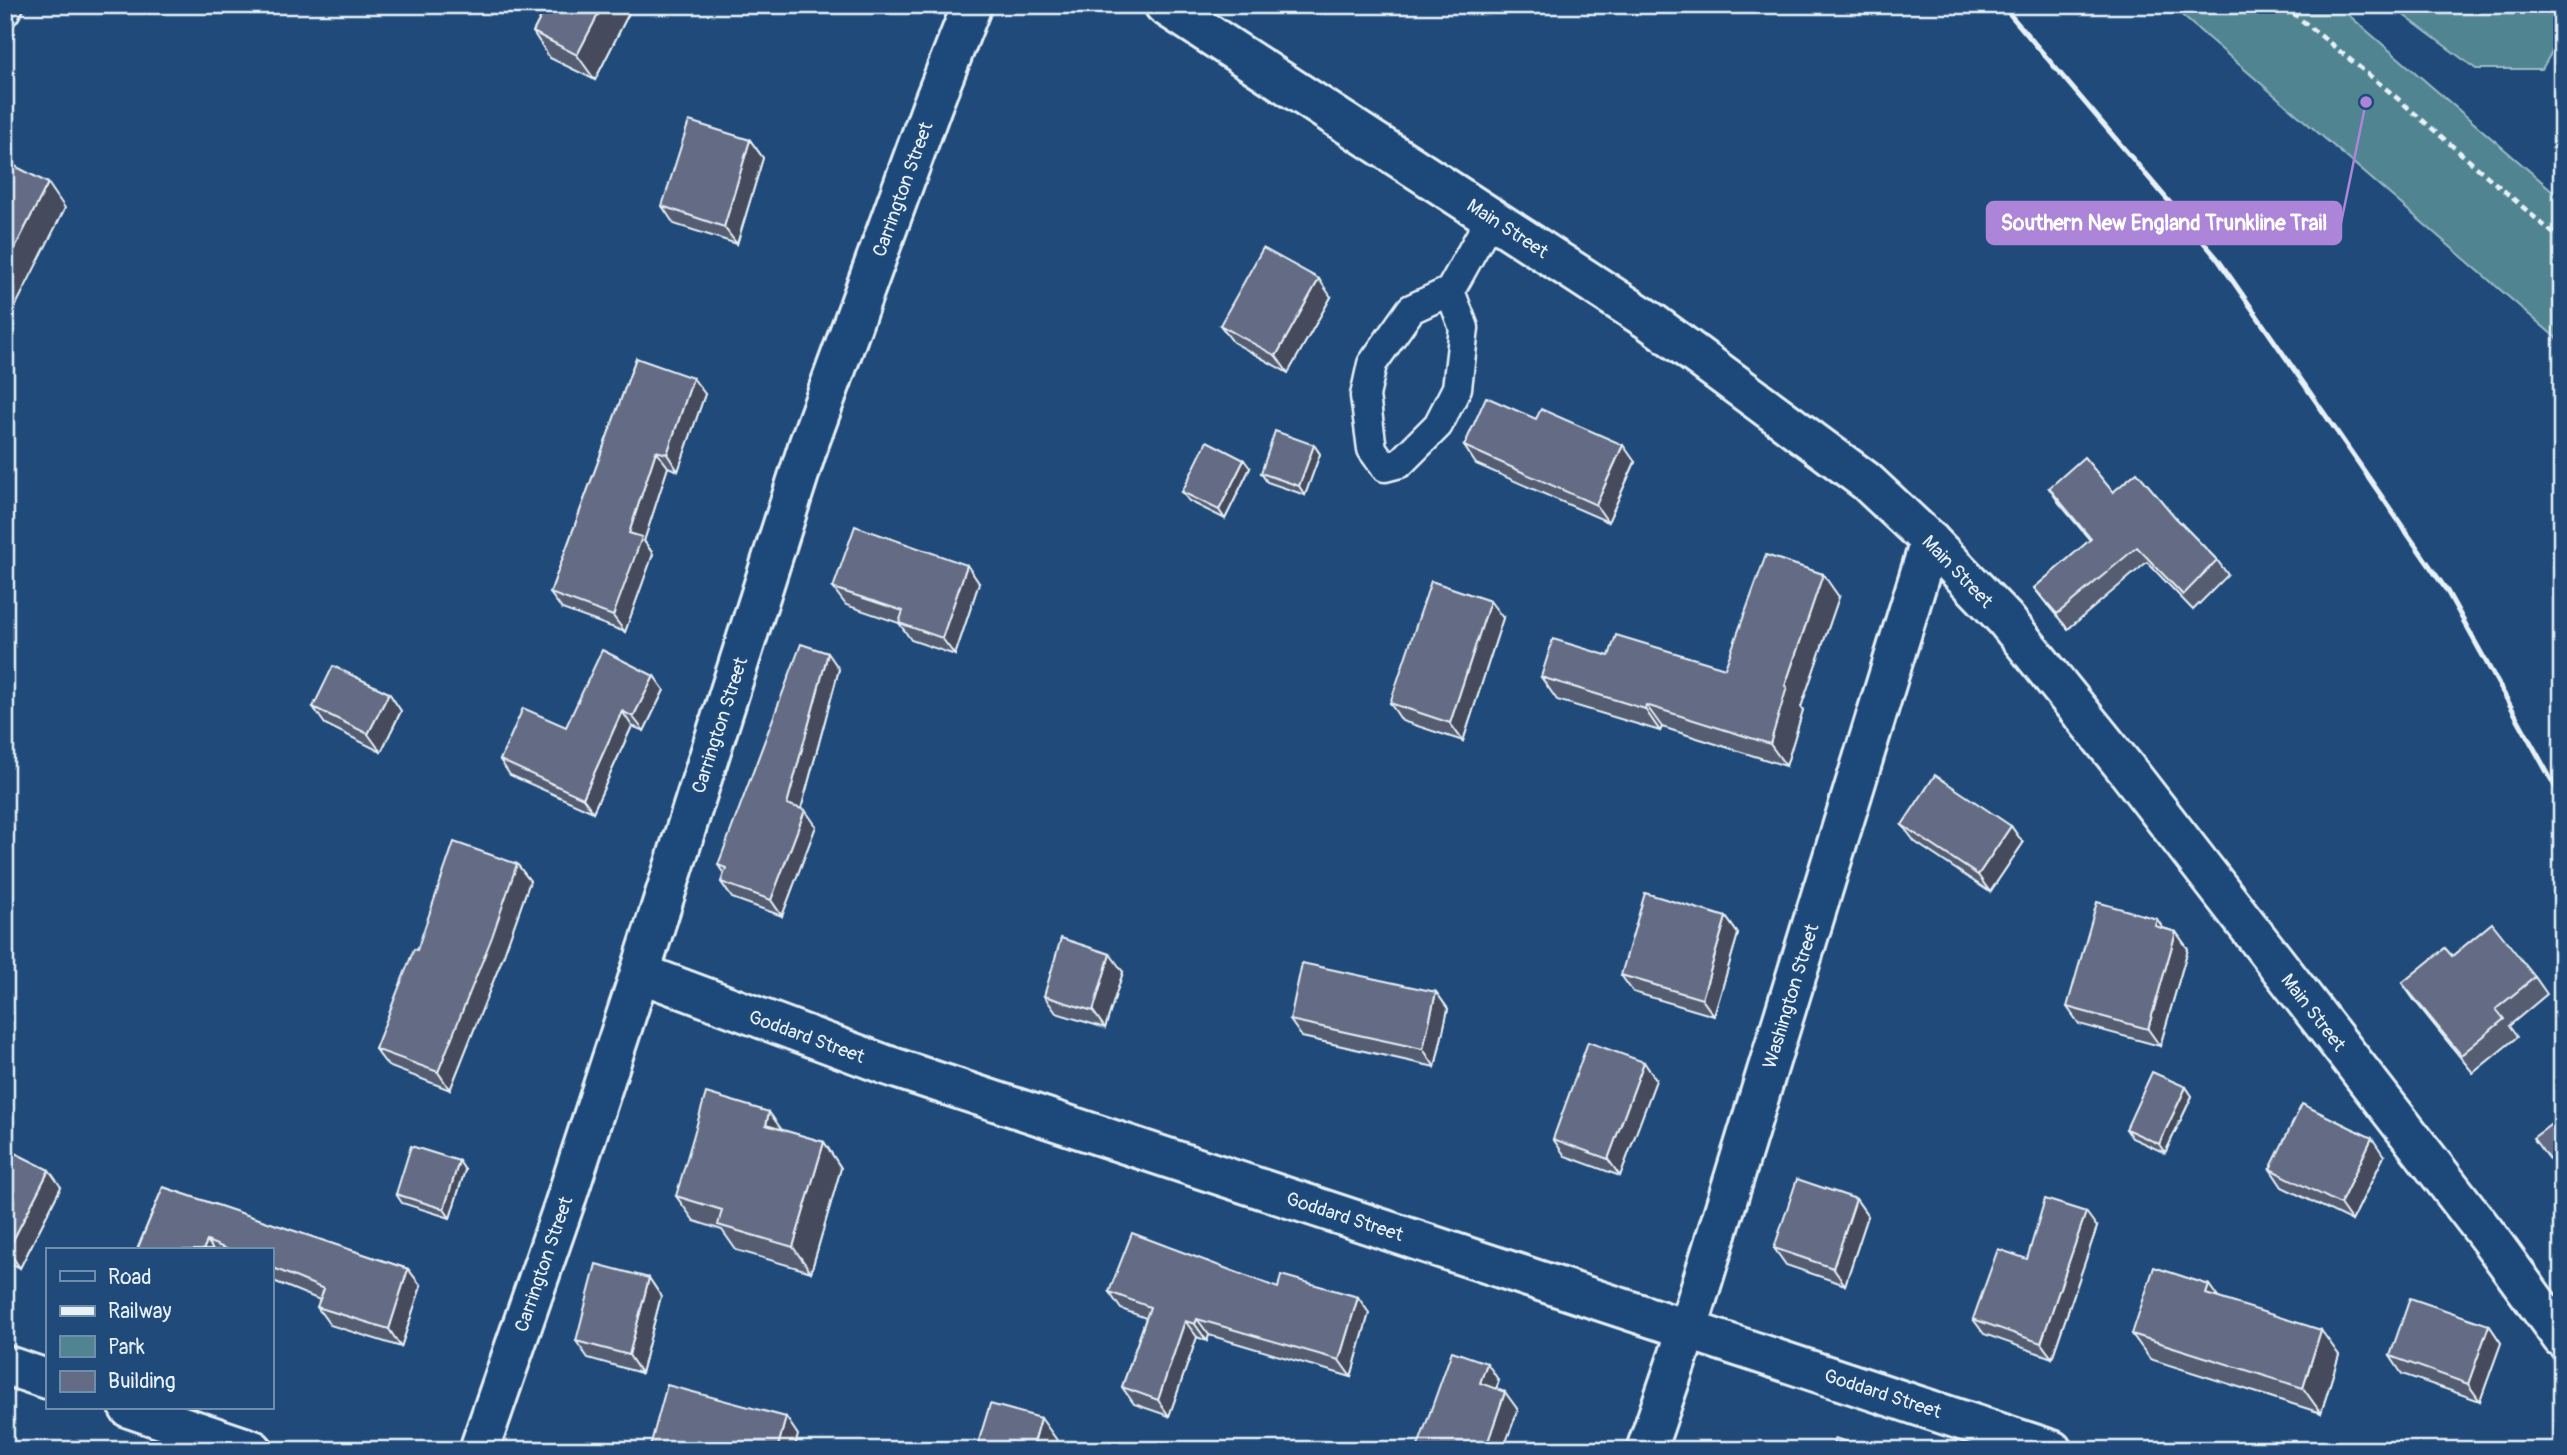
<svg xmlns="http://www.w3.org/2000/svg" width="2567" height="1455" font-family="Pangolin,sans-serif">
	<rect width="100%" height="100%" fill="#1f4a7a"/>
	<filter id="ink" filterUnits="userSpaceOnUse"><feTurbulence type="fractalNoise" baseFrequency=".0143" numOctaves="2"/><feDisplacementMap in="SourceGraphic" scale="14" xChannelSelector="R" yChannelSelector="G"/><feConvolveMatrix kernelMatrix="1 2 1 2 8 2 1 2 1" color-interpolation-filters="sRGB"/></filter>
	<g filter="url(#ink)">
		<g fill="#518491" stroke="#9cbac4" stroke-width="2">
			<path d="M 2170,5 L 2337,5 L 2562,199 L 2562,343 Z"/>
			<path d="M 2390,5 L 2562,5 L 2562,34 L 2542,69 L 2476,69 Z"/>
		</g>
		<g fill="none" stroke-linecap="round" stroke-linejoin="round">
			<defs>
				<g id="lane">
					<path d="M 5,12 L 9,5"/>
					<path d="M 1450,291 L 1411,309 L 1372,364 L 1365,396 L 1372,449 L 1385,467 L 1400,463 L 1438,425 L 1457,388 L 1464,328 L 1450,291 L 1491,217"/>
				</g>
				<g id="street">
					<path d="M 640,973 L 886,1065 L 2052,1450"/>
					<path d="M 5,1365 L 47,1379"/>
					<path d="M 129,1408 L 253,1450"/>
					<path d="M 479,1450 L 564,1205 L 640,973 L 809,443 L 932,106 L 972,5"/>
					<path d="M 1646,1450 L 1688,1328 L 1930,541"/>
				</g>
				<path id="secondary" d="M 1164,5 L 1650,321 L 1866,481 L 1930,541 L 2005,619 L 2127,770 L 2490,1239 L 2562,1338"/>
			</defs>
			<use href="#lane" stroke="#e8f1f8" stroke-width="33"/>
			<use href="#street" stroke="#e8f1f8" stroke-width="44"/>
			<use href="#secondary" stroke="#e8f1f8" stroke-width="44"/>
			<path stroke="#e8f1f8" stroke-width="4.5" stroke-dasharray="7 5" stroke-linecap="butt" d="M 2283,5 L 2390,92 L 2562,241"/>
			<use href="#lane" stroke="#1f4a7a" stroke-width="28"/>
			<use href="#street" stroke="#1f4a7a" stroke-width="38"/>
			<use href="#secondary" stroke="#1f4a7a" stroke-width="38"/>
			<path stroke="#e8f1f8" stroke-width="5" d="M 2002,5 L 2217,258 L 2447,591 L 2562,799"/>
		</g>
		<g fill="#555d72" stroke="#e8f1f8" stroke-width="2">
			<path d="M 547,5 L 633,5 L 595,80 L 550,58 L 533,32 Z"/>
			<path d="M 750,140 L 763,158 L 737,244 L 674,224 L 662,206 Z"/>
			<path d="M 1331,297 L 1288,373 L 1233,342 L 1220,325 Z"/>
			<path d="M 636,358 L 705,394 L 678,471 L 668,467 L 644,541 L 653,554 L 625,632 L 562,609 L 550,593 Z"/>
			<path d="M 1314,445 L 1320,454 L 1305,495 L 1267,482 L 1261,473 Z"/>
			<path d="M 1464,446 L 1635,462 L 1608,522 L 1476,464 Z"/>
			<path d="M 1250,468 L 1225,519 L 1189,501 L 1182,492 Z"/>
			<path d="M 2049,488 L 2113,492 L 2175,517 L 2217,560 L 2228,575 L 2193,610 L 2147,562 L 2068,629 L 2045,602 L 2034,588 L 2090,540 L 2059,503 Z"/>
			<path d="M 979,583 L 955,655 L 911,640 L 899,623 L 846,605 L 833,588 Z"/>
			<path d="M 1839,597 L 1801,707 L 1803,710 L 1786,766 L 1662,727 L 1660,731 L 1557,700 L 1541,677 L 1609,656 L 1725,668 Z"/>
			<path d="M 1503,618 L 1463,741 L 1402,721 L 1390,703 Z"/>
			<path d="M 839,669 L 801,809 L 816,826 L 782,916 L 732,898 L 721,882 L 724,874 L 718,865 Z"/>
			<path d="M 654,676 L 664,690 L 644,731 L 632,726 L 593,812 L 510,775 L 500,760 L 566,727 Z"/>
			<path d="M 389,693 L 401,711 L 381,752 L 325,724 L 313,707 Z"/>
			<path d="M 1902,825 L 2011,826 L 2023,843 L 1990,892 L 1915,842 Z"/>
			<path d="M 517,864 L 530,881 L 504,954 L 450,1090 L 388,1066 L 375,1049 L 417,950 Z"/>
			<path d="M 1726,917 L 1738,934 L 1714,1016 L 1633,992 L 1621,975 Z"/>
			<path d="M 2163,928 L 2176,932 L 2188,949 L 2160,1046 L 2079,1024 L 2067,1007 Z"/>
			<path d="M 2452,956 L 2535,977 L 2547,994 L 2509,1026 L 2517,1037 L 2473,1073 L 2414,1000 L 2402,983 Z"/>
			<path d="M 1123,972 L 1105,1028 L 1056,1013 L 1044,996 Z"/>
			<path d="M 1436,992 L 1448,1009 L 1435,1067 L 1302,1037 L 1290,1020 Z"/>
			<path d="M 1656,1080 L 1620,1176 L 1565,1156 L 1553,1139 Z"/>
			<path d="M 2186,1087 L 2192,1096 L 2165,1153 L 2132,1138 L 2126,1129 Z"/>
			<path d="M 782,1130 L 824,1142 L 841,1168 L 811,1272 L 736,1250 L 722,1230 L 694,1221 L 676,1196 Z"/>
			<path d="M 5,1148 L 61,1187 L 20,1268 L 5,1260 Z"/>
			<path d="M 2384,1156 L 2352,1221 L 2282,1187 L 2270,1169 Z"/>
			<path d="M 465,1170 L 450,1218 L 402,1203 L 396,1194 Z"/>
			<path d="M 163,1187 L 408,1269 L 421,1286 L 401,1347 L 330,1325 L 317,1307 L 320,1300 L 271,1280 L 271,1250 L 137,1250 Z"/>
			<path d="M 1856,1199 L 1868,1216 L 1845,1285 L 1786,1265 L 1774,1248 Z"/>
			<path d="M 2097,1227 L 2052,1358 L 1984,1334 L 1973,1319 L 2027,1259 Z"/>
			<path d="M 649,1278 L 661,1296 L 641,1373 L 588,1358 L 576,1341 Z"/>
			<path d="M 2209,1285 L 2218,1298 L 2339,1355 L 2321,1413 L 2150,1359 L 2132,1334 Z"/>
			<path d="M 1278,1288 L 1369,1313 L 1351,1377 L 1209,1335 L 1207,1341 L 1197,1337 L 1169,1416 L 1134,1404 L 1122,1387 L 1146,1318 L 1121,1309 L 1109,1292 Z"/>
			<path d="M 2489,1325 L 2501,1343 L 2480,1401 L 2402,1374 L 2390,1356 Z"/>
		</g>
		<g fill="#454c5c" stroke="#e8f1f8" stroke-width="2">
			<path d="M 603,5 L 633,5 L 595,80 L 577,55 Z"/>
			<path d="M 750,140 L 763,158 L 737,244 L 724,227 Z"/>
			<path d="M 48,183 L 65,208 L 5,327 L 5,267 Z"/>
			<path d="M 1319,279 L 1331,297 L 1288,373 L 1276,356 Z"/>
			<path d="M 693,378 L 705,394 L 678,471 L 667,454 Z"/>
			<path d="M 1314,445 L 1320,454 L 1305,495 L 1299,486 Z"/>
			<path d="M 1623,445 L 1635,462 L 1608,522 L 1596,505 Z"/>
			<path d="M 656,451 L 668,467 L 644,541 L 653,554 L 625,632 L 613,616 L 629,533 Z"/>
			<path d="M 1244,460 L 1250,468 L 1225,519 L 1219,510 Z"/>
			<path d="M 967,565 L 979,583 L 955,655 L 942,638 Z"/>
			<path d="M 1823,574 L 1839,597 L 1801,707 L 1803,710 L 1786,766 L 1770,744 L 1785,686 Z"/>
			<path d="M 1490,601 L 1503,618 L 1463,741 L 1450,723 Z"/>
			<path d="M 828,653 L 839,669 L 798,820 L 787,804 Z"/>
			<path d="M 654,676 L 664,690 L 644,731 L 633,717 Z"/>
			<path d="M 389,693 L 401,711 L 381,752 L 368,734 Z"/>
			<path d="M 1646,705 L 1662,727 L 1660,731 L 1645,709 Z"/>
			<path d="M 622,711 L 632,726 L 593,812 L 583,798 Z"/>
			<path d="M 805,810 L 816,826 L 782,916 L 771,900 Z"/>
			<path d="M 2011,826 L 2023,843 L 1990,892 L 1978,875 Z"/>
			<path d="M 517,864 L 530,881 L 504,954 L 450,1090 L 438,1072 Z"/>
			<path d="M 1726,917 L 1738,934 L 1714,1016 L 1702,999 Z"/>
			<path d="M 2157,919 L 2169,937 L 2155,926 Z"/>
			<path d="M 2176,932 L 2188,949 L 2160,1046 L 2148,1029 Z"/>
			<path d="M 1110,954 L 1123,972 L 1105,1028 L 1093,1011 Z"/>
			<path d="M 1436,992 L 1448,1009 L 1435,1067 L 1423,1049 Z"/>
			<path d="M 1644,1062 L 1656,1080 L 1620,1176 L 1608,1159 Z"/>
			<path d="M 2186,1087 L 2192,1096 L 2165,1153 L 2159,1144 Z"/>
			<path d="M 769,1112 L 787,1137 L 766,1125 Z"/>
			<path d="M 2372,1138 L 2384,1156 L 2352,1221 L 2340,1204 Z"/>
			<path d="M 824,1142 L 841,1168 L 811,1272 L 793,1247 Z"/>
			<path d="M 459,1161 L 465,1170 L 450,1218 L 444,1209 Z"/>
			<path d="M 49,1170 L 61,1187 L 20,1268 L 8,1250 Z"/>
			<path d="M 1856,1199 L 1868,1216 L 1845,1285 L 1833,1268 Z"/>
			<path d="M 2086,1212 L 2097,1227 L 2052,1358 L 2041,1343 Z"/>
			<path d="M 207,1241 L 213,1250 L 203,1250 Z"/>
			<path d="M 408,1269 L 421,1286 L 401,1347 L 389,1329 Z"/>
			<path d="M 649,1278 L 661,1296 L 641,1373 L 629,1355 Z"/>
			<path d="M 2209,1285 L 2227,1310 L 2206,1294 Z"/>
			<path d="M 1358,1297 L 1369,1313 L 1351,1377 L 1339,1360 Z"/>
			<path d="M 1197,1319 L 1209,1335 L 1207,1341 L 1195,1324 Z"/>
			<path d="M 1185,1321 L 1197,1337 L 1169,1416 L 1158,1400 Z"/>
			<path d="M 2489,1325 L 2501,1343 L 2480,1401 L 2468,1384 Z"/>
			<path d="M 2321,1330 L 2339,1355 L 2321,1413 L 2303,1388 Z"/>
			<path d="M 1487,1363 L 1499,1381 L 1492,1401 L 1480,1383 Z"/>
			<path d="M 1505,1392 L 1518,1410 L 1503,1450 L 1485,1450 Z"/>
			<path d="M 786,1417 L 798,1435 L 794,1450 L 777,1450 Z"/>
			<path d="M 1041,1418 L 1059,1443 L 1057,1450 L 1032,1450 Z"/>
		</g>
		<g fill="#636c84" stroke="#e8f1f8" stroke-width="2">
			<path d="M 547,5 L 603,5 L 577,55 L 533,32 Z"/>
			<path d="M 689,121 L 750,140 L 724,227 L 662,206 Z"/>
			<path d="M 5,161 L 48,183 L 5,267 Z"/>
			<path d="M 1263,248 L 1319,279 L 1276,356 L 1220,325 Z"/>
			<path d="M 636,358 L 693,378 L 667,454 L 656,451 L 629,533 L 642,537 L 613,616 L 550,593 Z"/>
			<path d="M 1486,397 L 1536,419 L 1541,409 L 1623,445 L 1596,505 L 1464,446 Z"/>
			<path d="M 1275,431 L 1314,445 L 1299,486 L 1261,473 Z"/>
			<path d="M 1207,441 L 1244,460 L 1219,510 L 1182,492 Z"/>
			<path d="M 2084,457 L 2113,492 L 2137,472 L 2175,517 L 2217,560 L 2183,595 L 2137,547 L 2057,614 L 2034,588 L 2091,539 L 2049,488 Z"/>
			<path d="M 855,526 L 967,565 L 942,638 L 899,623 L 903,611 L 833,588 Z"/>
			<path d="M 1766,555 L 1823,574 L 1785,686 L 1787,687 L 1770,744 L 1646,705 L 1645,709 L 1541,677 L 1553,639 L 1609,656 L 1616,635 L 1725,668 Z"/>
			<path d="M 1431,581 L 1490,601 L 1450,723 L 1390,703 Z"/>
			<path d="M 801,644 L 828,653 L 787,804 L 805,810 L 771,900 L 721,882 L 726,868 L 718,865 Z"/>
			<path d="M 602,650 L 654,676 L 633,717 L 622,711 L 583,798 L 500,760 L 523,708 L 566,727 Z"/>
			<path d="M 333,666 L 389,693 L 368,734 L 313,707 Z"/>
			<path d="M 1935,775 L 2011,826 L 1978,875 L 1902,825 Z"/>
			<path d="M 454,842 L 517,864 L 492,937 L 438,1072 L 375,1049 L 414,949 L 417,950 Z"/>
			<path d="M 1645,893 L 1726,917 L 1702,999 L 1621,975 Z"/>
			<path d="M 2097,902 L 2157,919 L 2155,926 L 2176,932 L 2148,1029 L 2067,1007 Z"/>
			<path d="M 2492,923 L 2535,977 L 2496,1009 L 2504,1019 L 2461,1055 L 2402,983 L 2445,948 L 2452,956 Z"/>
			<path d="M 1061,938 L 1110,954 L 1093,1011 L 1044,996 Z"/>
			<path d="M 1302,963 L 1436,992 L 1423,1049 L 1290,1020 Z"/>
			<path d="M 1588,1042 L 1644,1062 L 1608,1159 L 1553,1139 Z"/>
			<path d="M 2152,1072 L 2186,1087 L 2159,1144 L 2126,1129 Z"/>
			<path d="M 706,1093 L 769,1112 L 766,1125 L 824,1142 L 793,1247 L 718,1225 L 722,1210 L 676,1196 Z"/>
			<path d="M 2302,1104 L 2372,1138 L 2340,1204 L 2270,1169 Z"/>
			<path d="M 2562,1116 L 2562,1177 L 2533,1138 Z"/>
			<path d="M 411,1146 L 459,1161 L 444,1209 L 396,1194 Z"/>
			<path d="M 5,1148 L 49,1170 L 8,1250 L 5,1249 Z"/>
			<path d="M 1797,1179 L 1856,1199 L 1833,1268 L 1774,1248 Z"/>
			<path d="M 163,1187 L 408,1269 L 389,1329 L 317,1307 L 324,1289 L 271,1267 L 271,1250 L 229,1250 L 207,1241 L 203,1250 L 137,1250 Z"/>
			<path d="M 2045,1199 L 2086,1212 L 2041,1343 L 1973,1319 L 1998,1249 L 2027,1259 Z"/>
			<path d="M 1132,1233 L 1278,1288 L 1281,1275 L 1358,1297 L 1339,1360 L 1197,1319 L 1195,1324 L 1185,1321 L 1158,1400 L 1122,1387 L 1150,1307 L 1109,1292 Z"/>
			<path d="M 596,1264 L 649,1278 L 629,1355 L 576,1341 Z"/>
			<path d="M 2154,1267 L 2209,1285 L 2206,1294 L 2321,1330 L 2303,1388 L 2132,1334 Z"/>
			<path d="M 2410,1298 L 2489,1325 L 2468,1384 L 2390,1356 Z"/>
			<path d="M 1452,1351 L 1487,1363 L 1480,1383 L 1505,1392 L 1485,1450 L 1420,1450 L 1417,1449 Z"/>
			<path d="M 667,1385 L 786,1417 L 777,1450 L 649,1450 Z"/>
			<path d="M 990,1404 L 1041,1418 L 1032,1450 L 976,1450 Z"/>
			<path d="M 1835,1438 L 1871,1450 L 1831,1450 Z"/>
		</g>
	</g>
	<g text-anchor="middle" stroke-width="6" stroke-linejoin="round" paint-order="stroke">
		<g font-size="19" fill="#e8f1f8" stroke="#1f4a7a">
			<text transform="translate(902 189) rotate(-70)" y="7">Carrington Street</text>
			<text transform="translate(1508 228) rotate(33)" y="7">Main Street</text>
			<text transform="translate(1958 571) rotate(46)" y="7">Main Street</text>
			<text transform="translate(719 725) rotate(-72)" y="7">Carrington Street</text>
			<text transform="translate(1790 996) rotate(-73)" y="7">Washington Street</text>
			<text transform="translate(2314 1012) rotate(52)" y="7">Main Street</text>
			<text transform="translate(807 1036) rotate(20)" y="7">Goddard Street</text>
			<text transform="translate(1345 1216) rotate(18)" y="7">Goddard Street</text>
			<text transform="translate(543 1264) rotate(-71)" y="7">Carrington Street</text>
			<text transform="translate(1883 1393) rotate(18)" y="7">Goddard Street</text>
		</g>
	</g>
	<path fill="none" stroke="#ac85d9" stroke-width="2.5" d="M2366 102L2341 223"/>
	<circle fill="#ac85d9" stroke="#1f4a7a" stroke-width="2.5" cx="2366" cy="102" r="7"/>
	<rect fill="#ac85d9" stroke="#ac85d9" stroke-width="2.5" x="1987" y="202" width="354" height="42" rx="7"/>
	<g font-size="21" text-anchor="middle" font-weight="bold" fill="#fff">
		<text x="2164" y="230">Southern New England Trunkline Trail</text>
	</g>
	<rect width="2567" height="1455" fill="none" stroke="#1f4a7a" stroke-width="28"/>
	<rect x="14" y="14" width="2539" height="1427" fill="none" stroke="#e8f1f8" stroke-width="2.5" filter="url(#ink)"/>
	<rect x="46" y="1248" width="228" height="161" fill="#1f4a7a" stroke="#6f8dac" stroke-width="2"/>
	<rect x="60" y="1271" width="35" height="10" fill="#1f4a7a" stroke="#6f8dac" stroke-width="2"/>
	<text x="108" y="1284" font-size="21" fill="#e8f1f8">Road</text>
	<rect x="60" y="1306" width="35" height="10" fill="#e8f1f8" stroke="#6f8dac" stroke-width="2"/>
	<text x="108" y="1318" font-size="21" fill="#e8f1f8">Railway</text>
	<rect x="60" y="1336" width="35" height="21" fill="#518491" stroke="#6f8dac" stroke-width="2"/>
	<text x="108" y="1354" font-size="21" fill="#e8f1f8">Park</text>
	<rect x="60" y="1371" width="35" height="21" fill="#636c84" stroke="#6f8dac" stroke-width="2"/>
	<text x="108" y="1388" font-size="21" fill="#e8f1f8">Building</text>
</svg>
